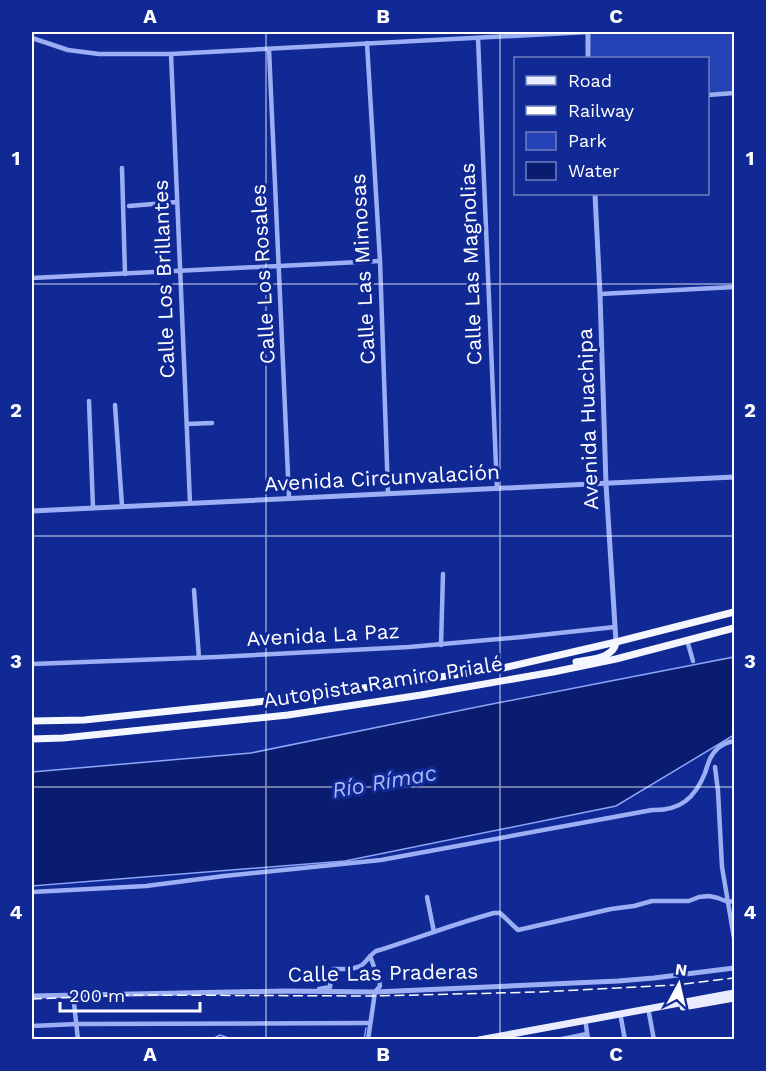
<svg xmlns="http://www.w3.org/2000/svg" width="766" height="1071" font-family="'Work Sans',sans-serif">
	<rect width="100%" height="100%" fill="#102994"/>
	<path fill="#2542b4" d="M 590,32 L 734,32 L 734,91 L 708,93 L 708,58 L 591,58 Z"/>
	<path fill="#091c6f" stroke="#8ea5f7" stroke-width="1.5" d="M 734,657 L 734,735 L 616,806 L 345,861 L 32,886 L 32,772 L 251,753 L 487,705 Z"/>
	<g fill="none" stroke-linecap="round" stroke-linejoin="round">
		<g stroke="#8ea5f7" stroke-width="1.5">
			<path d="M 143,1040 L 172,1040"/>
			<path d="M 211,1040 L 220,1035 L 234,1040"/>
			<path d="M 364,1040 L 366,1028"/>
		</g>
		<g stroke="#9daff4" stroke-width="4.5">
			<path d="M 32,38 L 68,50 L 99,54 L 171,54 L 588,32"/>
			<path d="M 478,38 L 497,489"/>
			<path d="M 367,43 L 380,261 L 388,494"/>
			<path d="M 269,49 L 289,498"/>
			<path d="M 171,54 L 190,503"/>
			<path d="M 708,95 L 734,93"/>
			<path d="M 122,168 L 125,274"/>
			<path d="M 129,206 L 177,202"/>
			<path d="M 32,278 L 380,261"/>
			<path d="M 600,294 L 734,287"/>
			<path d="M 89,401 L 93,508"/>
			<path d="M 115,405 L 122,506"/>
			<path d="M 187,424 L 212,423"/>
			<path d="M 194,590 L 199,658"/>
			<path d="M 687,640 L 693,661"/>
			<path d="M 441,645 L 443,574"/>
			<path d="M 32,664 L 217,657 L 409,647 L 522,637 L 615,627"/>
			<path d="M 715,767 L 718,791 L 722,867 L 734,938"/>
			<path d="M 32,892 L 146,886 L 224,876 L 381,860 L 652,810 C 680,811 695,798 705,773 C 708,764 710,755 718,748 C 723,744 728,742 734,741"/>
			<path d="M 427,897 L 434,932"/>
			<path d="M 319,989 L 330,987 L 331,972 L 333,969 C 342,969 355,970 362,965 C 367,961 370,955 376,951 C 415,939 454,924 494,913 L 500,913 L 518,930 L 611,909 L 634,906 L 652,901 L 689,901 L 699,897 L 709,896 L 718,898 L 728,902 L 734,901"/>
			<path d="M 74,1003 L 78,1040"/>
			<path d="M 649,1013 L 654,1040"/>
			<path d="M 621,1018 L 625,1040"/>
			<path d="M 586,1025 L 588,1040"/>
			<path d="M 32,1026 L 77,1024 L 370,1023"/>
			<path d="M 368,1040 L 375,992 L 380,986 L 379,980 L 370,956"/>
			<path d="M 557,1040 L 587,1034"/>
		</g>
		<g stroke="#9daff4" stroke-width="5">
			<path d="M 588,32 L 588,58"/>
			<path d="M 595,194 L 600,294 L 606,484 L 616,642"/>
			<path d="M 32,511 L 734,477"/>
			<path d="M 32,996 L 286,991 L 375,992 L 618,981 L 654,978 L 734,968"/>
		</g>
		<g stroke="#e9ecff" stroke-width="7">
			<path d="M 683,1007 L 734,998"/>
			<path d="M 479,1040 L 734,993"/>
		</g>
		<g stroke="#f4f6ff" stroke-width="7">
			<path d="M 576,662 C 589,659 614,659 616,642"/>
			<path d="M 32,721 L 84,720 L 286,699 L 503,668 L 616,642 L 734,612"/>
			<path d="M 32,739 L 63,738 L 288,715 L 421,695 L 553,672 L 616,659 L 734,628"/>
		</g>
		<path stroke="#fff" stroke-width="1.5" stroke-dasharray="10 4.5" stroke-linecap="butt" d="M 32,999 L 131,995 L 374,996 L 540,992 L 675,985 L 734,978"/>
	</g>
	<path fill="none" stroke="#fff" stroke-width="1.5" stroke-opacity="0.55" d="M 266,32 L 266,1040M 500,32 L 500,1040M 32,284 L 734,284M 32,536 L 734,536M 32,787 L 734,787"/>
	<g text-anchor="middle" stroke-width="6" stroke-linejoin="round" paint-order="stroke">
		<g font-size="21" fill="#fff" stroke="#102994">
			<text transform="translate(471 264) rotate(-92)" y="7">Calle Las Magnolias</text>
			<text transform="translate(363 269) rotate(-93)" y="7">Calle Las Mimosas</text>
			<text transform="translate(263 274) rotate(-93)" y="7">Calle Los Rosales</text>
			<text transform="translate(164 279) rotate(-92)" y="7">Calle Los Brillantes</text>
			<text transform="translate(588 419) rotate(-92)" y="7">Avenida Huachipa</text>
			<text transform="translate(382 478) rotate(-3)" y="7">Avenida Circunvalación</text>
			<text transform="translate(323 635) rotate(-3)" y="7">Avenida La Paz</text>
			<text transform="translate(383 682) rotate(-9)" y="7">Autopista Ramiro Prialé</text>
			<text transform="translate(383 973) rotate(-1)" y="7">Calle Las Praderas</text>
		</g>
		<g font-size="22" font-style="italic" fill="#a9bafb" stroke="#102994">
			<text transform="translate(384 781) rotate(-10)" y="8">Río Rímac</text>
		</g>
	</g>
	<rect width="766" height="1071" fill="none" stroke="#102994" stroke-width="66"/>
	<rect x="514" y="57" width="195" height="138" fill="#102994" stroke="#707fbf" stroke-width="1.5"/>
	<rect x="526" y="76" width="30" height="9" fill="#e9ecff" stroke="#707fbf" stroke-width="1.5"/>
	<text x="568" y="87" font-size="18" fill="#ffffff">Road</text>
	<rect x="526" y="106" width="30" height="9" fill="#ffffff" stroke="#707fbf" stroke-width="1.5"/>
	<text x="568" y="117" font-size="18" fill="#ffffff">Railway</text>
	<rect x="526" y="132" width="30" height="18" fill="#2542b4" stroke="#707fbf" stroke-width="1.5"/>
	<text x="568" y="147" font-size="18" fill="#ffffff">Park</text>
	<rect x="526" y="162" width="30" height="18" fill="#091c6f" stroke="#707fbf" stroke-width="1.5"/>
	<text x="568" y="177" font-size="18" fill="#ffffff">Water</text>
	<g transform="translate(679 984) rotate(8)" stroke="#102994" stroke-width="4.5" paint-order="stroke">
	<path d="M0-4.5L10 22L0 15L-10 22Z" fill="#ffffff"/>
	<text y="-9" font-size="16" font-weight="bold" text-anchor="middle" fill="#ffffff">N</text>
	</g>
	<path d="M60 1002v9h140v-9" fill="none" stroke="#ffffff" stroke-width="3"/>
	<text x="69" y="1002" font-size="18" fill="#ffffff" stroke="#102994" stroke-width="4.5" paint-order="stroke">200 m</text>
	<rect x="33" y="33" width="700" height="1005" fill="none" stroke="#fff" stroke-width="2"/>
	<g font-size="20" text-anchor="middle" font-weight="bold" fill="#fff">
		<text x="150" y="23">A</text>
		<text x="383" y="23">B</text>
		<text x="616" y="23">C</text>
		<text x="16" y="165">1</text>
		<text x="750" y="165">1</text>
		<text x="16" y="417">2</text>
		<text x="750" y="417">2</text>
		<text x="16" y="668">3</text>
		<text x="750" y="668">3</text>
		<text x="16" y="919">4</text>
		<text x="750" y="919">4</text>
		<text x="150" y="1061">A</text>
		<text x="383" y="1061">B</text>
		<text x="616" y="1061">C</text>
	</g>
</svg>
